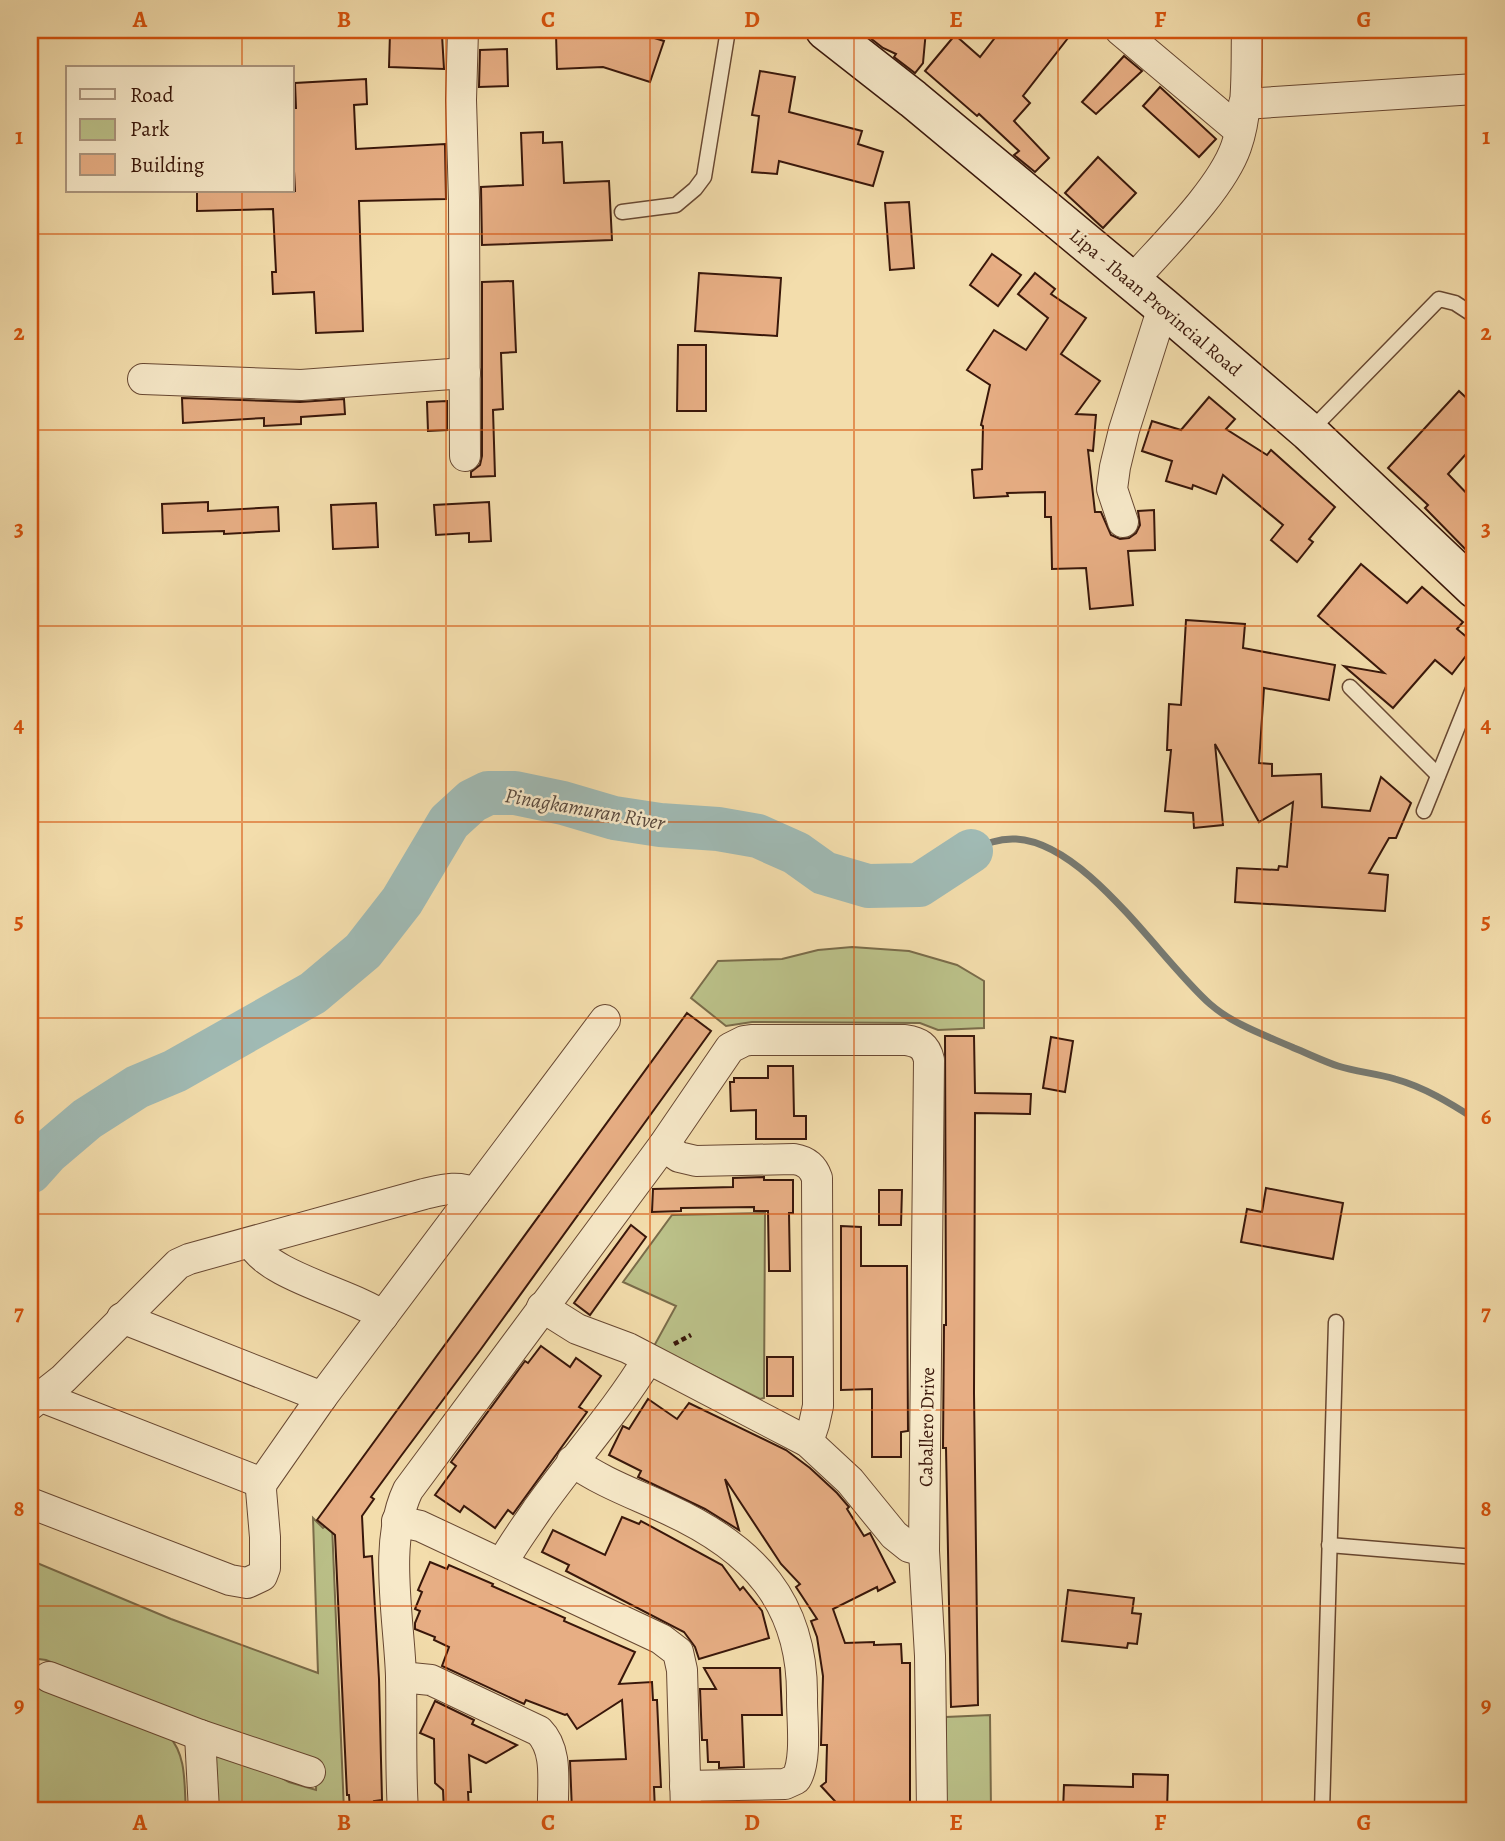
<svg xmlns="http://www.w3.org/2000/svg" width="1505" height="1841" font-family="Alegreya,serif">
	<rect width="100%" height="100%" fill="#f3ddac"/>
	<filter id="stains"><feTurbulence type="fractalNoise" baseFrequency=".00286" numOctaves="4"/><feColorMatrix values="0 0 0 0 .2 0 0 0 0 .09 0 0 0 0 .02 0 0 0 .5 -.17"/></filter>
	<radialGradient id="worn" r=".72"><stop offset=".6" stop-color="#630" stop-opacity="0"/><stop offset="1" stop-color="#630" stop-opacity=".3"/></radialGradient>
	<g fill="#bbc189" stroke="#7a6c4a" stroke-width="2">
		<path d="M 852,947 L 909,951 L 957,965 L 984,981 L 984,1028 L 938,1030 L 920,1023 L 752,1022 L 726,1026 L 691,998 L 718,961 L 782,959 L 818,950 Z"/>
		<path d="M 765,1213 L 764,1398 L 760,1399 L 654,1346 L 676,1306 L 623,1282 L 672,1215 Z"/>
		<path d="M 313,1518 L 323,1528 L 329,1523 L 332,1525 L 344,1811 L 216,1811 L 215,1755 L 260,1766 L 289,1782 L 316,1790 L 317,1764 L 122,1691 L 46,1660 L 38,1659 L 40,1688 L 169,1736 C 187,1756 184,1785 186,1811 L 30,1811 L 30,1560 L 171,1619 L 318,1673 Z"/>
		<path d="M 990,1715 L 991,1811 L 946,1811 L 946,1717 Z"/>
	</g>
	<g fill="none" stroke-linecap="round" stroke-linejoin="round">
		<path stroke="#777970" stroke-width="7" d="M 971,851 C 985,844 999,838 1016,839 C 1087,843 1159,959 1210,1004 C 1234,1025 1265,1035 1294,1048 C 1309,1054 1323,1061 1338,1066 C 1356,1072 1376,1073 1395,1079 C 1424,1087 1450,1103 1475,1119"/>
		<path stroke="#a0bab4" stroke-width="44" d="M 30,1172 L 47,1153 L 87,1119 L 137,1087 L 175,1071 L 313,993 L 363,951 L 402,901 L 449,822 L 472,801 L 488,793 L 515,793 L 563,803 L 614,818 L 660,825 L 718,829 L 758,836 L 796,853 L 824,873 L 868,886 L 919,885 L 971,851"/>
	</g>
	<g fill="#e7ae84" stroke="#39170a" stroke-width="2">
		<path d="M 860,30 L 926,30 L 923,63 L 915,73 L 894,57 L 896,54 L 883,48 Z"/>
		<path d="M 1001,30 L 1057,30 L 1068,38 L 1023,96 L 1030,103 L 1014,121 L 1049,158 L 1035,172 L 1014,155 L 1019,151 L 979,114 L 977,116 L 925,71 L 955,35 L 980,57 Z"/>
		<path d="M 635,32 L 664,41 L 650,82 L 603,67 L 557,69 L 556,34 Z"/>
		<path d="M 390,33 L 442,35 L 444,69 L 389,67 Z"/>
		<path d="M 507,49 L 508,86 L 479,87 L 480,50 Z"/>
		<path d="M 1124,56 L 1142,71 L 1096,114 L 1082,102 Z"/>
		<path d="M 760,71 L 795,77 L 789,112 L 862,131 L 858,144 L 883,152 L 873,186 L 779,161 L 777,174 L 752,172 L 759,116 L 752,115 Z"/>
		<path d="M 366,79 L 367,104 L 354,105 L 356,149 L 445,144 L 446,199 L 359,201 L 363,331 L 316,333 L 314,292 L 273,294 L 272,272 L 276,272 L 273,209 L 197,211 L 197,191 L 295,191 L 292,131 L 292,108 L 296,108 L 295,83 Z"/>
		<path d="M 1160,87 L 1216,139 L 1199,157 L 1143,106 Z"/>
		<path d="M 543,132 L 543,143 L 562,142 L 564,183 L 609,181 L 612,240 L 482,245 L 481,187 L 523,185 L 521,133 Z"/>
		<path d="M 1098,157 L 1136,193 L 1103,228 L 1065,193 Z"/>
		<path d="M 909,202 L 914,268 L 890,270 L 885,203 Z"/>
		<path d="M 992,254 L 1021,275 L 998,306 L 970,285 Z"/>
		<path d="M 699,273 L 781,278 L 777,336 L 695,331 Z"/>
		<path d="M 1035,273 L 1055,289 L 1051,294 L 1086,318 L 1061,354 L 1100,381 L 1076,414 L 1096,415 L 1093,451 L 1088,450 L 1095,512 L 1101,512 L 1111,535 L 1120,539 L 1129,538 L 1136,533 L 1140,525 L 1138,511 L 1154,510 L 1155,550 L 1128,551 L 1133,605 L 1090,609 L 1086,568 L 1052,569 L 1051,517 L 1045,517 L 1045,492 L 1007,493 L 1008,496 L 974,498 L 972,470 L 982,469 L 983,426 L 981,425 L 990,385 L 967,370 L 994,330 L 1026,350 L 1048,318 L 1018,294 Z"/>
		<path d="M 513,281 L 516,352 L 501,353 L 503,409 L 493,410 L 495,476 L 471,477 L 471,472 L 480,465 L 482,456 L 482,282 Z"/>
		<path d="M 678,345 L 706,345 L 706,411 L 677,411 Z"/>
		<path d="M 1459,391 L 1475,406 L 1475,444 L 1448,474 L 1475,502 L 1475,559 L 1425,508 L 1428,505 L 1388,468 Z"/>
		<path d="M 1209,397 L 1235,419 L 1226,429 L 1267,455 L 1271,450 L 1335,507 L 1309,539 L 1313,542 L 1297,562 L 1271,540 L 1283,525 L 1223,475 L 1216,494 L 1193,485 L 1192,489 L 1166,481 L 1172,461 L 1142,451 L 1152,421 L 1181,430 Z"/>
		<path d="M 182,398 L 300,402 L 344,399 L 345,414 L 301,417 L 301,424 L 264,426 L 264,418 L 183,423 Z"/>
		<path d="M 447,401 L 447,430 L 428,431 L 427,402 Z"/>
		<path d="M 208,502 L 208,511 L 278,507 L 279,531 L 224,534 L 224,531 L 163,533 L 162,504 Z"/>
		<path d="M 489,502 L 491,541 L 469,542 L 469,533 L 436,535 L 434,505 Z"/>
		<path d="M 376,503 L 378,547 L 333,549 L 331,505 Z"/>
		<path d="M 1361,564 L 1407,603 L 1422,587 L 1463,622 L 1457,629 L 1475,644 L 1452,674 L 1435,660 L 1393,708 L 1344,666 L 1384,673 L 1318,616 Z"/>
		<path d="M 1186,620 L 1245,624 L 1243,648 L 1335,665 L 1329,700 L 1264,688 L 1259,763 L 1272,764 L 1272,776 L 1321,774 L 1322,807 L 1370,811 L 1381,777 L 1411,803 L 1396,838 L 1389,838 L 1369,873 L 1388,875 L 1385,911 L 1235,902 L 1237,868 L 1278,870 L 1279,866 L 1287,867 L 1293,802 L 1259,822 L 1215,744 L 1223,825 L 1194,828 L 1193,813 L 1165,811 L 1171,750 L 1167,750 L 1169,704 L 1181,705 Z"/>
		<path d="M 687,1013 L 711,1031 L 481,1349 L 401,1456 L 371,1497 L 374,1499 L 362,1516 L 364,1557 L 372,1556 L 379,1679 L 382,1800 L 374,1801 L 375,1811 L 350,1811 L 349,1795 L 347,1795 L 335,1535 L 317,1520 Z"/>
		<path d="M 945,1036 L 974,1036 L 975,1093 L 1031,1094 L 1030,1114 L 975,1113 L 974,1393 L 978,1705 L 951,1707 L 946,1448 L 943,1448 L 944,1325 L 946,1325 Z"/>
		<path d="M 1051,1037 L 1073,1041 L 1065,1092 L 1043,1088 Z"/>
		<path d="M 768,1066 L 793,1066 L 794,1116 L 806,1116 L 806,1139 L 756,1139 L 756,1110 L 731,1111 L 730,1082 L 734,1082 L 734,1078 L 768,1078 Z"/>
		<path d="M 764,1177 L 764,1180 L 793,1180 L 793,1213 L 789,1213 L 790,1271 L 769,1271 L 768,1211 L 754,1211 L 754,1207 L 681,1208 L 681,1211 L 652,1212 L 653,1189 L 733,1187 L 733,1178 Z"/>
		<path d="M 1266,1188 L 1343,1203 L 1333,1259 L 1241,1242 L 1247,1209 L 1262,1212 Z"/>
		<path d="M 879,1190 L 902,1190 L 901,1225 L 879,1225 Z"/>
		<path d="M 631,1225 L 646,1237 L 590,1315 L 574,1303 Z"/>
		<path d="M 841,1226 L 861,1227 L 861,1266 L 907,1266 L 908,1431 L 901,1432 L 901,1457 L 872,1457 L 872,1389 L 841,1390 Z"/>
		<path d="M 541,1346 L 570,1367 L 576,1358 L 601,1376 L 579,1407 L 587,1412 L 513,1514 L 508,1510 L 495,1528 L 464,1506 L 460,1512 L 435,1495 L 456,1466 L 451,1462 L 525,1361 L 528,1363 Z"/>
		<rect x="767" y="1357" width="26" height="39"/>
		<path d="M 648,1399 L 677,1419 L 689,1403 L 786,1450 L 810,1468 L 837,1493 L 849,1507 L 847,1509 L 864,1536 L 870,1533 L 895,1582 L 878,1591 L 877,1587 L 833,1609 L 845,1643 L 874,1642 L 874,1645 L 901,1644 L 902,1663 L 910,1663 L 910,1811 L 844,1811 L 821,1786 L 826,1782 L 827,1745 L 821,1745 L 823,1676 L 817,1637 L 811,1621 L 817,1619 L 796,1587 L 800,1584 L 781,1564 L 725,1479 L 739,1530 L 705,1509 L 638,1477 L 641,1471 L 609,1455 L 623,1426 L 629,1429 Z"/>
		<path d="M 622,1517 L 639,1524 L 641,1521 L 722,1565 L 740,1590 L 743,1587 L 762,1611 L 769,1638 L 699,1659 L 695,1647 L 684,1632 L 566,1571 L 569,1565 L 542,1552 L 553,1530 L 605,1555 Z"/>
		<path d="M 430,1562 L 447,1569 L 449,1565 L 493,1584 L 492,1586 L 565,1618 L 564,1621 L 635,1652 L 619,1684 L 652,1682 L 653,1700 L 657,1700 L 661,1787 L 654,1787 L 655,1811 L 572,1811 L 570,1761 L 626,1759 L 622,1700 L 577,1729 L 567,1714 L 565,1715 L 526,1700 L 524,1704 L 442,1666 L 449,1647 L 434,1640 L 435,1637 L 415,1629 L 415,1623 L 420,1611 L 415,1609 L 422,1592 L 418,1590 Z"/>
		<path d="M 1068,1590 L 1134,1598 L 1132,1613 L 1141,1614 L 1137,1644 L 1128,1643 L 1127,1648 L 1062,1641 Z"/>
		<path d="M 704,1668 L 780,1668 L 782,1715 L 742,1715 L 744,1767 L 719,1768 L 719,1762 L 708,1762 L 707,1740 L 702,1740 L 700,1689 L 716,1689 Z"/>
		<path d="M 435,1701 L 474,1720 L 472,1724 L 517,1745 L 486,1763 L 469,1755 L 471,1792 L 468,1792 L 469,1811 L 444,1811 L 443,1790 L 435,1783 L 434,1739 L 420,1733 Z"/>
		<path d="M 1133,1774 L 1168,1775 L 1167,1811 L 1063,1811 L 1064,1785 L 1133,1787 Z"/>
	</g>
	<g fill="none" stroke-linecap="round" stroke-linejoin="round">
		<defs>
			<g id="service">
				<path d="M 622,212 L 676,205 L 695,189 L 704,177 L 728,30"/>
				<path d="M 1310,431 L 1439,299 L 1455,303 L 1475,316"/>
				<path d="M 1350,687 L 1438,775"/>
				<path d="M 1424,811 L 1475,684"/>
				<path d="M 1329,1545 L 1475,1557"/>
				<path d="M 1322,1811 L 1336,1322"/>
			</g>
			<g id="minor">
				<path d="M 463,30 L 461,100 L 464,200 L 465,456"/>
				<path d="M 1120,30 L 1240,131"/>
				<path d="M 1244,104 L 1475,89"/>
				<path d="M 1132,281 C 1163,246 1221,190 1236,147 C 1249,111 1246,67 1247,30"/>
				<path d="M 143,379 L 301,385 L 465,373"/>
				<path d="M 1123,522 L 1112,489 L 1115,467 L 1124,430 L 1163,307"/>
				<path d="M 663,1146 L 679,1157 L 696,1161 L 794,1159 C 806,1161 813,1166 817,1178 L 818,1406 L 814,1424 L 808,1442"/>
				<path d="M 252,1243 C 266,1275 352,1294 383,1316"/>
				<path d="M 542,1307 L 577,1329 L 628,1348 L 808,1442 L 850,1481 L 894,1535 L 909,1547 L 924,1551"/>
				<path d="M 122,1318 L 322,1397"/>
				<path d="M 42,1397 L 262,1483"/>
				<path d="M 30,1405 L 63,1379 L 178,1264 L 189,1259 L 424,1194 C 442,1190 457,1185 475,1193"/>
				<path d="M 572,1461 C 601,1482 635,1494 667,1509 C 753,1548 804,1602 802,1700 C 802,1721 807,1761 796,1779 L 785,1784 L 685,1786"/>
				<path d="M 30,1503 L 230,1580 L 247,1583 L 262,1576 L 265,1568 L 265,1537 L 261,1490 L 262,1483 L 322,1397 L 605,1020"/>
				<path d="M 397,1521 L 420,1526 L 661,1639 L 678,1652 L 682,1670 L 686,1811"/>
				<path d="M 502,1564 C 512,1545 525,1528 537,1510 C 573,1459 616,1412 648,1359"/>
				<path d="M 49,1677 L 200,1735 L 310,1772"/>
				<path d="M 401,1677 L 431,1680 L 539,1731 C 559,1751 552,1785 553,1811"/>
				<path d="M 200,1735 L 204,1811"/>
				<path d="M 403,1811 C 400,1766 402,1721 401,1676 C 399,1618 383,1542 408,1490 L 663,1146 L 730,1048 L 744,1041 L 751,1040 L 905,1040 C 919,1042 926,1046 929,1060 L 924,1551 L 930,1656 L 932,1811"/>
			</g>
			<path id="secondary" d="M 825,30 L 913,99 L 1163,307 L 1309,432 L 1475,589"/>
		</defs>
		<use href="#service" stroke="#684832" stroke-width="17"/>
		<use href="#minor" stroke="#684832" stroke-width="32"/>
		<use href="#secondary" stroke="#39170a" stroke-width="41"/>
		<path stroke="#39170a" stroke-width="4.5" stroke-dasharray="5 3.5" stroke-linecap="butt" d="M 674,1344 L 691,1335"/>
		<use href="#service" stroke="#f7e9c9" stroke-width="14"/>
		<use href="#minor" stroke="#f7e9c9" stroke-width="30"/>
		<use href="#secondary" stroke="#f7e9c9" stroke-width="38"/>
	</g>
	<path fill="none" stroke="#d6520c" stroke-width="2" stroke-opacity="0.55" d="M 242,30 L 242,68M 446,30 L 446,1811M 650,30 L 650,1811M 854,30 L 854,1811M 1058,30 L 1058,1811M 1262,30 L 1262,1811M 242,191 L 242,1811M 30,234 L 1475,234M 30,430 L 1475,430M 30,626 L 1475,626M 30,822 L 1475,822M 30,1018 L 1475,1018M 30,1214 L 1475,1214M 30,1410 L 1475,1410M 30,1606 L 1475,1606"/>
	<g text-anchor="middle" stroke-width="5" stroke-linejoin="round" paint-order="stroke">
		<g font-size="19" fill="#39170a" stroke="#f7e9c9">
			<text transform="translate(1156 302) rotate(40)" y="7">Lipa - Ibaan Provincial Road</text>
			<text transform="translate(926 1427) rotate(-89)" y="7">Caballero Drive</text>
		</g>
		<g font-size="21" font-style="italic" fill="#58483d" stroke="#f7e9c9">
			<text transform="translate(585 809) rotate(10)" y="7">Pinagkamuran River</text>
		</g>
	</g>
	<rect width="1505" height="1841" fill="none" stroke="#f3ddac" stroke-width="77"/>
	<rect x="66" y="66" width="228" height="126" fill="#f7e9c9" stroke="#ab957d" stroke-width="2"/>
	<rect x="80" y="89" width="35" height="10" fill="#f7e9c9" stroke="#ab957d" stroke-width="2"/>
	<text x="130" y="102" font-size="21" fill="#39170a">Road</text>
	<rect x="80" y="119" width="35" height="21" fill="#bbc189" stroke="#ab957d" stroke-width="2"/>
	<text x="130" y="136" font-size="21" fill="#39170a">Park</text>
	<rect x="80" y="154" width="35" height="21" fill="#e7ae84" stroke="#ab957d" stroke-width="2"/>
	<text x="130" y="172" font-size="21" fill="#39170a">Building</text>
	<rect x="38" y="38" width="1428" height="1764" fill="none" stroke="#d6520c" stroke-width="2.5"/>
	<g font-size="23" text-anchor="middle" font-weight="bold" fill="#d6520c">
		<text x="140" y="27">A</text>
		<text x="344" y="27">B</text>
		<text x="548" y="27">C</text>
		<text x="752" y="27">D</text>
		<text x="956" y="27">E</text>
		<text x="1160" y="27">F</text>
		<text x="1364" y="27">G</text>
		<text x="19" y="144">1</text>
		<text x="1486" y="144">1</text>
		<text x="19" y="340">2</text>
		<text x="1486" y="340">2</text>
		<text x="19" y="536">3</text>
		<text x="1486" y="536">3</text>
		<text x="19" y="732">4</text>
		<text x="1486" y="732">4</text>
		<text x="19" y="928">5</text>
		<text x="1486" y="928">5</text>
		<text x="19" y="1124">6</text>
		<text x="1486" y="1124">6</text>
		<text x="19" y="1320">7</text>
		<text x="1486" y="1320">7</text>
		<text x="19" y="1516">8</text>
		<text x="1486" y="1516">8</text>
		<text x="19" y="1712">9</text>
		<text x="1486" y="1712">9</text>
		<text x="140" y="1830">A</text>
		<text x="344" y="1830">B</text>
		<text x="548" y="1830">C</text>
		<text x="752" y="1830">D</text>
		<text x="956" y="1830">E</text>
		<text x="1160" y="1830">F</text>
		<text x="1364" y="1830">G</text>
	</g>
	<rect width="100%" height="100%" filter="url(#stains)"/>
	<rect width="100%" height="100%" fill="url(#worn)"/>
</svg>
